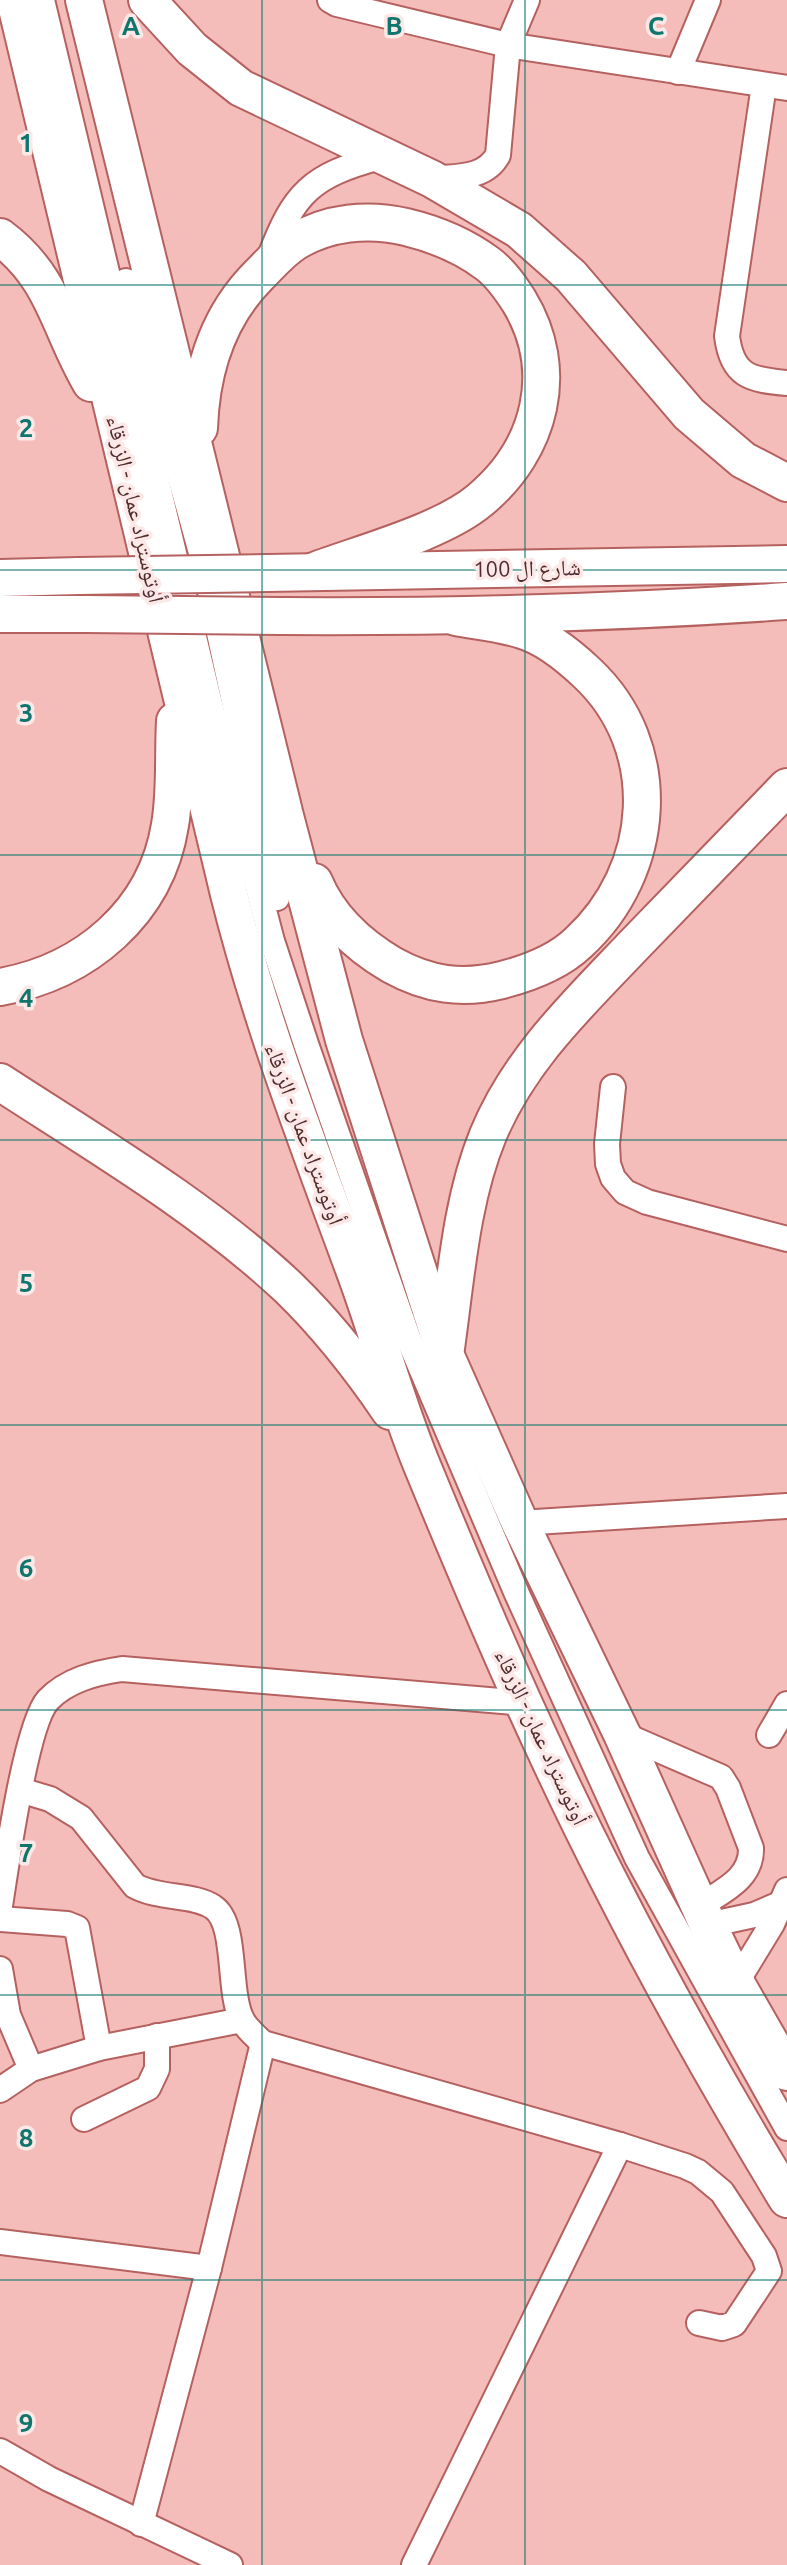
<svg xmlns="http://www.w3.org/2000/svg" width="787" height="2565" font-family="Ubuntu,'Noto Naskh Arabic',sans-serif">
	<rect width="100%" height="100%" fill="#f5bdba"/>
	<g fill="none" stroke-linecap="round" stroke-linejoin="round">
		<defs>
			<g id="minor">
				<path d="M 42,0 L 210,704 L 272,941 L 307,1047 L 409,1340 L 517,1594 L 637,1858 L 787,2128"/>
				<path d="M 330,0 L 337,4 L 508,45 L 787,88"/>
				<path d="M 678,72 L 708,0"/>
				<path d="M 764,85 L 727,336 C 732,376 750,380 787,383"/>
				<path d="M 432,179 C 457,176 485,179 498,155 L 508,45 L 527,0"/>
				<path d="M 269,259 C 294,192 311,176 380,157"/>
				<path d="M 126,281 L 203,560 L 277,898"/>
				<path d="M 613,1087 L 607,1144 L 608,1164 L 613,1178 L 625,1192 L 647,1202 L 787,1239"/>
				<path d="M 520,1523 L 787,1506"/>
				<path d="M 622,1734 L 721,1777 L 728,1788 L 751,1848 C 752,1879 722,1891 700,1906"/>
				<path d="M 769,1735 L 787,1704"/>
				<path d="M 20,1790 L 50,1799 L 81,1818 L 135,1886 C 159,1899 194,1894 213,1907 C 238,1923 227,1991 242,2020 C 247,2029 255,2036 263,2043 L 620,2145 L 685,2166 L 698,2172 L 722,2192 L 764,2256 L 769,2271 L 734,2324 L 722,2328 L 699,2323"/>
				<path d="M 0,1906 C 6,1867 26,1724 48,1700 C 67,1680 95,1673 122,1669 L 524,1703"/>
				<path d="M 0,1919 L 67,1924 L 77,1928 L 99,2048"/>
				<path d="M 708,1925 L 754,1915 L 782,1903"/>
				<path d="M 0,1969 L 8,2015 L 31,2069"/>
				<path d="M 736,1983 L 772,1924 L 787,1890"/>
				<path d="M 0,2090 L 31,2069 L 99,2048 L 242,2020"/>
				<path d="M 84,2119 L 148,2088 L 157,2069 L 157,2036"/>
				<path d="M 0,2242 L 209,2268"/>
				<path d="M 0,2451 L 49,2479 L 230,2565"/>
				<path d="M 141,2524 L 209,2268 L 263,2043"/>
				<path d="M 414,2565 L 620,2145"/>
			</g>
			<g id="highway">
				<path d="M 15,0 L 229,894 C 262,1026 311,1152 358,1280 C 380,1341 397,1404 421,1463 C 479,1604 539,1745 609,1881 C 664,1989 724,2095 787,2199"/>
				<path d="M 84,0 L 285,816 L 344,1040 L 445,1354 L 520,1523 L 622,1734 L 708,1925 L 736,1983 L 787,2072"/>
				<path d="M 147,0 L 192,49 L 241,88 L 432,179 L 519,230 L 571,276 L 689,414 L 743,460 L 787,483"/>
				<path d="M 0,237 C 55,278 58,327 91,383"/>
				<path d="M 199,428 C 201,371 218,316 259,275 C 271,263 281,251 295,242 C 328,222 368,218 406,227 C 435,234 464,246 488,264 C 501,274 510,287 519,301 C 561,370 541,449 480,500 C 442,532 362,553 314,571"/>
				<path d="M 267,573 L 787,564"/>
				<path d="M 0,578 L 79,576"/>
				<path d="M 0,614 L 86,614"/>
				<path d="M 281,616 C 450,617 618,613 787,601"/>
				<path d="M 314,882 C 329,918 358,945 392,965 C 428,985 462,990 502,980 C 529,973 558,962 578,943 C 657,871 666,747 587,673 C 569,656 546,637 522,630 C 501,623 477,621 456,617"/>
				<path d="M 0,987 C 85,972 156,913 170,825 C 176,791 173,755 175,721"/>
				<path d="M 0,1082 C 97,1145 204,1208 289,1288 C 327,1325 360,1367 390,1411"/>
				<path d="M 446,1348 C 456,1277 461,1201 488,1135 C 520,1058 579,1003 635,944 C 686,892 736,839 787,787"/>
			</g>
		</defs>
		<use href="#minor" stroke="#b56160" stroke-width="28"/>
		<use href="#highway" stroke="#b56160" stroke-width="40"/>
		<use href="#minor" stroke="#fff" stroke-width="24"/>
		<use href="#highway" stroke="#fff" stroke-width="36"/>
		<defs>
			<g id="highway-bridge">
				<path d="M 79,576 L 267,573"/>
				<path d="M 86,614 L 281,616"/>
			</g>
		</defs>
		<use href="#highway-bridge" stroke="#b56160" stroke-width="40" stroke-linecap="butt"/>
		<use href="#highway-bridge" stroke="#fff" stroke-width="36"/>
	</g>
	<path fill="none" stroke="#0f766e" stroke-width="2" stroke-opacity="0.55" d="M 262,0 L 262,2565M 525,0 L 525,2565M 0,285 L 787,285M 0,570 L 787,570M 0,855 L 787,855M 0,1140 L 787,1140M 0,1425 L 787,1425M 0,1710 L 787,1710M 0,1995 L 787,1995M 0,2280 L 787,2280"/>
	<g text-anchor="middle" stroke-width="7" stroke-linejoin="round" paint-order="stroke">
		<g font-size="22" fill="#512c2c" stroke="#fce8e7">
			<text transform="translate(136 509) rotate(77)" y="8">أوتوستراد عمان - الزرقاء</text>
			<text transform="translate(527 568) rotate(-1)" y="8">شارع ال 100</text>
			<text transform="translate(305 1134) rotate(70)" y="8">أوتوستراد عمان - الزرقاء</text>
			<text transform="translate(542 1737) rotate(65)" y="8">أوتوستراد عمان - الزرقاء</text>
		</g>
	</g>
	<g font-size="26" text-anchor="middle" font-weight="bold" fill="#0f766e" stroke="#fce8e7" stroke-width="7" stroke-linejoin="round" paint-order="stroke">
		<text x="131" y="35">A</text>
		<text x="394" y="35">B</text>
		<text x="656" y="35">C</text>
		<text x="26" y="152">1</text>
		<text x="26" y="437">2</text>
		<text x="26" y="722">3</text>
		<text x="26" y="1007">4</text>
		<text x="26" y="1292">5</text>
		<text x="26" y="1577">6</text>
		<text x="26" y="1862">7</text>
		<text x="26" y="2147">8</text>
		<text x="26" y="2432">9</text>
	</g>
</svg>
